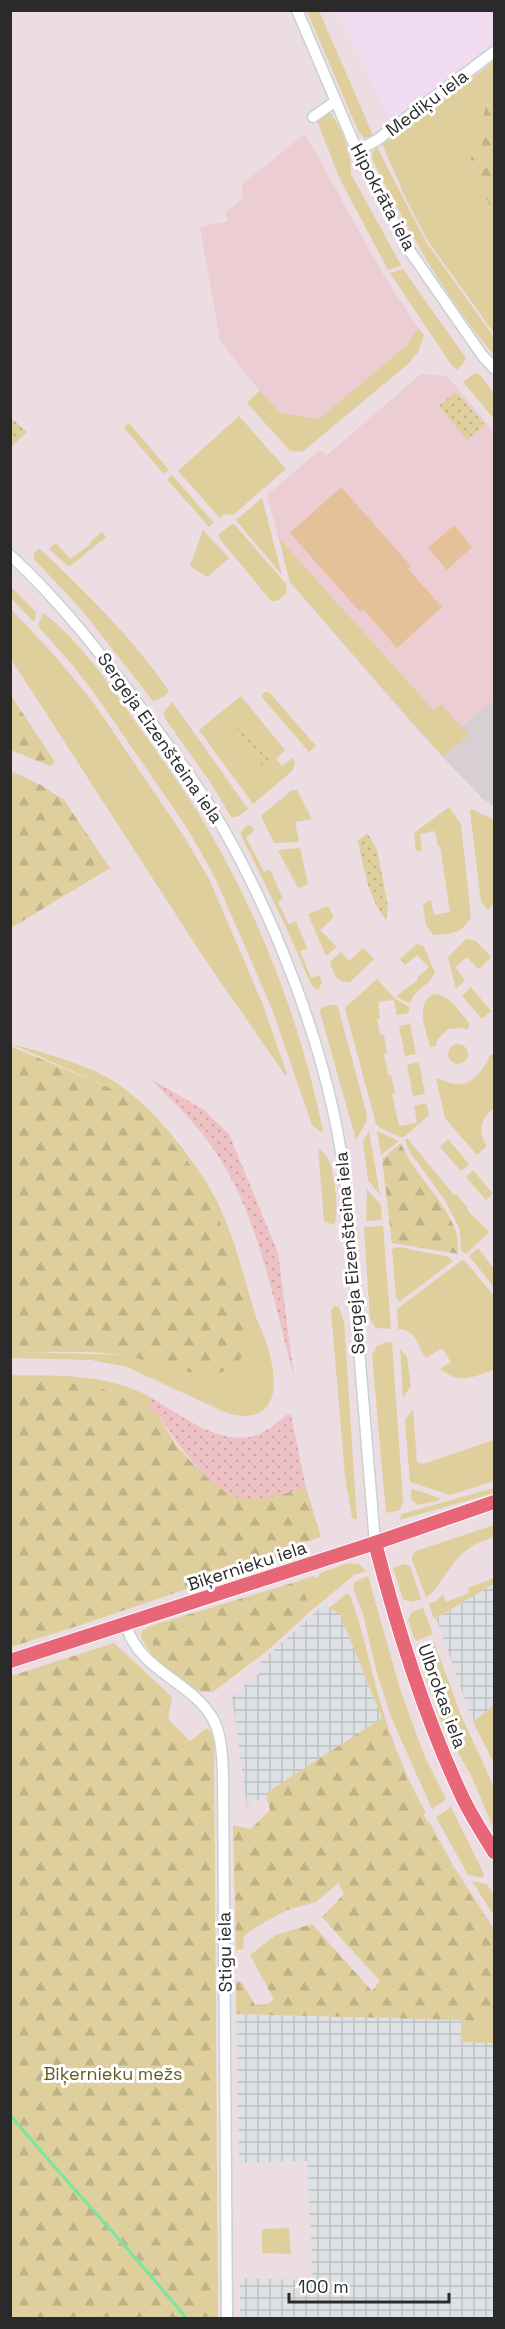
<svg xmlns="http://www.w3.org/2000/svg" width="505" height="2329" font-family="'Space Grotesk',sans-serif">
	<defs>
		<pattern id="industrial-grid" width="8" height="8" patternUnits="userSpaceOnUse" patternTransform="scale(1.5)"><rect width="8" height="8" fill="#dde1e4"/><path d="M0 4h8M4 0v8" fill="none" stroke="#bec1c4"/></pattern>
		<pattern id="forest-firs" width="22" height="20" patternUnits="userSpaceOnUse" patternTransform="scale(1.5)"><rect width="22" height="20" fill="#decf9d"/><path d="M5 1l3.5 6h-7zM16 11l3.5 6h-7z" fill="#bfb287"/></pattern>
		<pattern id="sand-dots" width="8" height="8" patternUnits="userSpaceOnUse" patternTransform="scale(1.5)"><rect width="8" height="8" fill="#eec2c4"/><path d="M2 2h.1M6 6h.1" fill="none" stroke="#cca7a9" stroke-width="1.8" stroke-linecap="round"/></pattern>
		<pattern id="park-dots" width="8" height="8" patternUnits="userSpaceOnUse" patternTransform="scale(1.5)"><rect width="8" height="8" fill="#decf9d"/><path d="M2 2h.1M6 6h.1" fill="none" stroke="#bfb287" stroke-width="1.8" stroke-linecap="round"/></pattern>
	</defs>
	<rect width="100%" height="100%" fill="#ebdde2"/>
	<g fill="url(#industrial-grid)">
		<path d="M 494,1584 L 494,1705 L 473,1722 L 436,1618 Z"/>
		<path d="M 324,1604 L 340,1613 L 382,1718 L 247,1807 L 232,1697 L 264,1669 L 259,1664 Z"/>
		<path d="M 236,2014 L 462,2020 L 461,2042 L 494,2043 L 494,2318 L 240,2318 L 240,2278 L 313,2280 L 307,2161 L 239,2163 Z"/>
	</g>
	<g fill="#eccdd4">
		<path d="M 305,134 L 381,271 L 418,328 L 407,345 L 319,419 L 280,413 L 250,379 L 220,340 L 200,227 L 228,221 L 225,213 L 243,198 L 242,184 Z"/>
		<path d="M 421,374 L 447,376 L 494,432 L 494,806 L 454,769 L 406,717 L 290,582 L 267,495 L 320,450 L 326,456 Z"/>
	</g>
	<path fill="#f1dbf0" d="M 338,11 L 494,11 L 494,61 L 396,136 Z"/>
	<g fill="#decf9d">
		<path d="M 307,11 L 319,11 L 373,135 L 371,137 L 365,138 L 359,133 Z"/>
		<path d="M 494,61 L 494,78 L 468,169 L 494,212 L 494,333 L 428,241 L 407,201 L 382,144 L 396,136 Z"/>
		<path d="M 326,113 L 331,113 C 342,131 352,152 351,174 L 401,265 L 388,270 L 340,179 L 317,121 Z"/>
		<path d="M 377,147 L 426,242 L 494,337 L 494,355 C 444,296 408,230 373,161 L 372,153 Z"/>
		<path d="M 403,269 L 466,358 L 463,364 L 457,370 L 451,364 L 390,273 Z"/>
		<path d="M 418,328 L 424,335 L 418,352 L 408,364 L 302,452 L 290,451 L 247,403 L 260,390 L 280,413 L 319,419 L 407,345 Z"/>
		<path d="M 475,373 L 480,375 L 494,393 L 494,419 L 463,382 Z"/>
		<path d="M 239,416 L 286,469 L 233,515 L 224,514 L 220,518 L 178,471 Z"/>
		<path d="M 129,423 L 169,470 L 164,474 L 124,428 Z"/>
		<path d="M 172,475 L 214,523 L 209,527 L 167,479 Z"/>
		<path d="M 262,498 L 282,575 L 236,520 Z"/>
		<path d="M 232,524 L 235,525 L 286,584 L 287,593 L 277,601 L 271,601 L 220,539 L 219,534 Z"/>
		<path d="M 203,530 L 229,558 L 207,577 L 190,566 Z"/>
		<path d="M 102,532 L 106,537 L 69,567 L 49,549 L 56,543 L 70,559 L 91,544 L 90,542 Z"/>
		<path d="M 279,538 L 434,711 L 441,704 L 469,735 L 443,757 L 290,582 Z"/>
		<path d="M 39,548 C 85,592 133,638 169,691 L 165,696 L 153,701 L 81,609 L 34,559 L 34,554 Z"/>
		<path d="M 10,586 L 36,612 L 35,620 L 33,621 L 11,598 Z"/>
		<path d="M 10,608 L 56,657 L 93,702 L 185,838 L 210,881 L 231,930 L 263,1005 L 287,1074 L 285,1075 L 204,958 L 11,659 Z"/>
		<path d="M 43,613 C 82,643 109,684 137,724 C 158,754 180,783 199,814 C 258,911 300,1019 323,1131 L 321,1132 L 312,1125 L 272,1009 L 217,882 L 200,850 L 183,822 L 95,694 L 74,667 L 38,626 Z"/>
		<path d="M 265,692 L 269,692 L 316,746 L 309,752 L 265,701 L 262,696 Z"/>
		<path d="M 241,696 L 285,750 L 276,759 L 282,766 L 292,758 L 295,763 L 292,771 L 253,804 L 199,730 Z"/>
		<path d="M 172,702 L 248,809 L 237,817 L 231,817 L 209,780 L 164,717 L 164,712 Z"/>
		<path d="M 292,790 L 297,790 L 312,819 L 295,822 L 299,842 L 274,843 L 261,816 Z"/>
		<path d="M 449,807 L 461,824 L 471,917 C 462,934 451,934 433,935 L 426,925 L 423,904 L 431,900 L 434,915 L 450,912 L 440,846 L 438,846 L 435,831 L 420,834 L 422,850 L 416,851 L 414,833 Z"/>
		<path d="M 471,809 L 494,820 L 494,904 L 488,910 L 481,902 L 470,811 Z"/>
		<path d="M 247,825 L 251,825 L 254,831 L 246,837 L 264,872 L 270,870 L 283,898 L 278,902 L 289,924 L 296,921 L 307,948 L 300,951 L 311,978 L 319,975 L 322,982 L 319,989 L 315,989 L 310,982 L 285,925 L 241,835 L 241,832 Z"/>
		<path d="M 300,848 L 308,884 L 298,888 L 278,850 Z"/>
		<path d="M 328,906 L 334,917 L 320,930 L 337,947 L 326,956 L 308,914 Z"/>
		<path d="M 466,939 L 475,940 L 491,957 L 480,968 L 477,968 L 467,957 L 455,967 L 465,980 L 456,989 L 448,957 Z"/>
		<path d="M 417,944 L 424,947 L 435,973 C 430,985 412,991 410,1004 L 396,996 L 418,980 L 417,978 L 429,967 L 417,955 L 405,965 L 400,959 Z"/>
		<path d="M 363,948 L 374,959 L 350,982 C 335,982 334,974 330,962 L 341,952 L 349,961 Z"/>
		<path d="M 377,979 L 394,998 L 409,1007 L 409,1013 L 397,1015 L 394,1000 L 378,1002 L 380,1018 L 377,1019 L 380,1035 L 384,1034 L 387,1053 L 384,1054 L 388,1075 L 391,1075 L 395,1093 L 392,1094 L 399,1126 L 417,1123 L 414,1106 L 426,1103 L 429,1115 L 403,1138 L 380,1128 L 376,1124 L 345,1008 Z"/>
		<path d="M 471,987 L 491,1011 L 482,1019 L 462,996 Z"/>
		<path d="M 434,994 C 450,995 460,1013 470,1024 L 467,1030 L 462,1028 L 448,1029 L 437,1040 L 436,1046 L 430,1047 C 426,1030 414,1004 434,994 Z"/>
		<path d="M 329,1005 L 336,1005 L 338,1007 L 366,1111 L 367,1120 L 356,1140 L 320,1012 L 321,1008 Z"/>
		<path d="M 410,1024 L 416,1054 L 405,1056 L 399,1026 Z"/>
		<path d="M 11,1044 C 39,1051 85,1064 110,1079 C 154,1105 210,1176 227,1224 C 239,1255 247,1288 257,1320 C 274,1355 294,1428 229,1414 L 127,1367 L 91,1360 L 11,1358 L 12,1349 L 16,1349 L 16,1352 L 125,1355 L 251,1325 L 219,1218 L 196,1173 L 183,1155 L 128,1098 L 115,1090 Z"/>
		<circle cx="458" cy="1054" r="10"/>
		<path d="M 494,1054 L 494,1108 C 481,1117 477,1132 487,1146 L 477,1155 L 445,1118 L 436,1078 C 441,1079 445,1081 450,1083 C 471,1089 483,1071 490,1055 Z"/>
		<path d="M 419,1062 L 425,1094 L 413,1096 L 407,1065 Z"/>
		<path d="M 369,1131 L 380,1195 L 368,1180 L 363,1142 Z"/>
		<path d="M 377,1131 L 399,1141 L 381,1155 Z"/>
		<path d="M 407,1138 L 454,1195 L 456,1194 L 468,1208 L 467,1210 L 489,1232 L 466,1254 L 461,1250 L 460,1230 L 445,1200 L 409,1151 L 405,1140 Z"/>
		<path d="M 448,1139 L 469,1164 L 461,1171 L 440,1147 Z"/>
		<path d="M 318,1148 C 322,1151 326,1155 328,1159 C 334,1169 340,1215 334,1225 L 324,1221 Z"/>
		<path d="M 473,1170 L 493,1194 L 486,1200 L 466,1177 Z"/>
		<path d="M 367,1189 L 381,1205 L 382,1220 L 366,1221 Z"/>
		<path d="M 383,1226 L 391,1329 L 376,1328 L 370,1319 L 364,1227 Z"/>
		<path d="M 399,1247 L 449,1257 L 453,1261 L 399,1302 L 396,1296 L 392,1250 L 394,1248 Z"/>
		<path d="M 478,1248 L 494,1269 L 494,1287 L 469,1256 Z"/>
		<path d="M 462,1260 L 465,1261 L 494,1296 L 494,1370 C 471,1377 461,1385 440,1369 L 451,1362 L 442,1348 L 426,1358 C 417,1345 417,1330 398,1329 L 397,1309 Z"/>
		<path d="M 334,1306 L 339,1307 L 344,1322 L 357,1520 L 352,1518 L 345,1475 L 331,1311 Z"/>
		<path d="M 387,1342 L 392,1343 L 403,1501 L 400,1510 L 386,1513 L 372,1355 L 377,1346 Z"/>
		<path d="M 400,1348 L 407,1357 L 411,1386 L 403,1398 Z"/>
		<path d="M 11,1375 C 58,1376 107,1373 150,1397 L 150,1411 C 101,1386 65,1380 11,1379 Z"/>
		<path d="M 413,1409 L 417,1462 L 423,1464 L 494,1440 L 494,1481 L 450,1495 L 410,1482 L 405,1421 Z"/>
		<path d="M 494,1488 L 494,1493 L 399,1520 L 402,1514 Z"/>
		<path d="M 413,1489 L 439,1498 L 440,1500 L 417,1505 L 411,1499 L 411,1491 Z"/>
		<path d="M 494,1525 L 494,1537 C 465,1546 460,1555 442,1579 C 437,1586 434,1593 426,1597 L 412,1560 L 413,1554 L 416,1551 Z"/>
		<path d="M 348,1563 L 359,1564 L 366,1571 L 354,1575 L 312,1610 L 299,1581 L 312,1576 L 317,1578 L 321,1573 Z"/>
		<path d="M 404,1564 L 410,1566 L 421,1599 L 411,1602 L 403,1599 L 393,1568 Z"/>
		<path d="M 368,1576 L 400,1689 L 424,1755 L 446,1799 L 432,1809 L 391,1717 L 377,1673 L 363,1614 L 353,1588 L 354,1582 Z"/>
		<path d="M 494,1578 L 494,1584 L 434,1619 L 429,1604 L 436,1601 L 443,1594 L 446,1602 L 469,1593 L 468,1588 Z"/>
		<path d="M 346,1594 L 350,1595 C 364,1634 372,1675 384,1715 C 395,1749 409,1783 426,1813 L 424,1815 L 414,1797 L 340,1614 L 329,1608 Z"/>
		<path d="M 423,1608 L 433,1634 L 417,1641 L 414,1638 L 408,1620 L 412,1612 Z"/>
		<path d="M 153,1625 L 153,1646 L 200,1692 C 179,1684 148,1656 141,1636 L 143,1630 Z"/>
		<path d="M 434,1642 L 461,1715 L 494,1787 L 494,1830 L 472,1777 L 444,1729 L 418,1656 L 420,1649 Z"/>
		<path d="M 494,1705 L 494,1763 L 473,1722 Z"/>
		<path d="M 451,1807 L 484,1874 L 483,1878 L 468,1875 L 436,1817 Z"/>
		<path d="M 429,1821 L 454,1867 L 494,1929 L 494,1932 L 453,1868 L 428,1822 Z"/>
		<path d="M 472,1881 L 487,1884 L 494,1896 L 494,1916 Z"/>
		<path d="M 462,2020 L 494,2023 L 494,2043 L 461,2042 Z"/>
		<path d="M 289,2228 L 291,2254 L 262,2253 L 262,2229 Z"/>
	</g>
	<g fill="url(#forest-firs)">
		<path d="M 494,78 L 494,212 L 468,169 Z"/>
		<path d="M 10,694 L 55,762 L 50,766 L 11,750 Z"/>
		<path d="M 11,771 L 41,785 L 64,800 L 110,868 L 11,928 Z"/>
		<path d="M 10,1046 L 115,1090 L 128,1098 L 157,1126 L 183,1155 L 196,1173 L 219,1218 L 251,1325 C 243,1408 169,1362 122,1355 C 90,1350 49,1353 16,1352 L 15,1349 L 11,1352 Z"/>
		<path d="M 401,1143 C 413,1173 443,1198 456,1231 C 458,1237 457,1247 458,1254 L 392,1243 L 382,1159 Z"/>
		<path d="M 11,1379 L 47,1379 L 103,1389 L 157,1413 L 176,1445 L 194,1465 L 214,1483 L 250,1499 L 306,1488 L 321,1537 L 290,1547 L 292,1553 L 87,1623 L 11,1647 Z"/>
		<path d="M 299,1581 L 312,1610 L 268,1650 L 213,1692 L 200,1692 L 153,1646 L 153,1625 Z"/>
		<path d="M 114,1643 L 172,1697 L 168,1719 L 190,1741 L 207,1728 L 214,1737 L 218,2318 L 11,2318 L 11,1676 Z"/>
		<path d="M 382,1718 L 414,1797 L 453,1868 L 494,1932 L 494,2023 L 462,2020 L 236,2014 L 236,1981 L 241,1981 L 255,2005 L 268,2004 L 274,2000 L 250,1955 L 276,1935 L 312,1924 L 372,1991 L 380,1981 L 322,1917 L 344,1894 L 338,1883 L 316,1902 L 287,1910 L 254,1928 L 244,1936 L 243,1949 L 236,1950 L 233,1825 L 251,1829 L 270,1810 L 266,1793 Z"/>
	</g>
	<g fill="url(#sand-dots)">
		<path d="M 149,1078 L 204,1110 L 229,1134 L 278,1253 L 294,1377 C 275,1308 262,1232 226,1169 C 207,1134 177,1105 149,1078 Z"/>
		<path d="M 150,1397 C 180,1414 220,1448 257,1435 C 269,1430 278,1422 288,1414 L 291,1415 L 306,1488 C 289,1492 269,1499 251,1499 C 213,1501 176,1440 157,1413 L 150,1411 Z"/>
	</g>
	<g fill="url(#park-dots)">
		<path d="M 456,392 L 485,425 L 467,440 L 439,406 Z"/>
		<path d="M 11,418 L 27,432 L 11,447 Z"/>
		<path d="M 242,725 L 271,760 L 262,766 L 233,733 Z"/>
		<path d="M 367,833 L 377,849 L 388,907 L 386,920 C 367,895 365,871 358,841 Z"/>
	</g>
	<g fill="#e5c199">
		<path d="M 341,487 L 411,566 L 408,569 L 442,607 L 397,648 L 363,609 L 360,612 L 290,533 Z"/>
		<path d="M 454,525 L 472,547 L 447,570 L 428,548 Z"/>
	</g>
	<path fill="#d8cfd2" d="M 494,701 L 494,806 L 483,799 L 443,757 L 469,735 L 462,727 L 483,707 Z"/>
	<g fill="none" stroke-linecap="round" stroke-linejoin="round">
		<path stroke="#77e6a0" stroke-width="3" d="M 10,2115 C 68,2184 130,2249 186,2318"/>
		<defs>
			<g id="minor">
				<path d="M 297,10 L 357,151 L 407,247 L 482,355 L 494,368"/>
				<path d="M 313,117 L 336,101"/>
				<path d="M 357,151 L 377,140 L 494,52"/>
				<path d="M 10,555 C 60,601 101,654 141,708 C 170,748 200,787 224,830 C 277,923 324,1046 341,1152 C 351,1213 354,1275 358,1337 C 363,1405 369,1474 375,1543"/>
				<path d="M 126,1624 C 137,1670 193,1682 213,1719 C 222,1736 222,1756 223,1774 L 227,2318"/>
			</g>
			<g id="major">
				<path d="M 375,1543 C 397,1628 423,1713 460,1792 C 469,1813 483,1833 494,1852"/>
				<path d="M 10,1661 L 375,1543 L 494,1502"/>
			</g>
		</defs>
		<use href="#minor" stroke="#c5d3d1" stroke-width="13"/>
		<use href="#major" stroke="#fff" stroke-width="16"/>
		<use href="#minor" stroke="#fff" stroke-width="10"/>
		<use href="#major" stroke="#e76677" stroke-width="14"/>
	</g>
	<g text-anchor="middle" stroke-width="6" stroke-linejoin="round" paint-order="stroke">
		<g font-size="18" fill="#2a2a2a" stroke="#fff">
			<text transform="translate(427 103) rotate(-37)" y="6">Mediķu iela</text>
			<text transform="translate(383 197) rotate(62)" y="6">Hipokrāta iela</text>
			<text transform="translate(160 738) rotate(55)" y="6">Sergeja Eizenšteina iela</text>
			<text transform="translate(350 1253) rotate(-95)" y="6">Sergeja Eizenšteina iela</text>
			<text transform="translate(247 1566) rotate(-18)" y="6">Biķernieku iela</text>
			<text transform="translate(442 1696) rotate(70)" y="6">Ulbrokas iela</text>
			<text transform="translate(225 1952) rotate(-91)" y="6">Stigu iela</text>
		</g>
		<g font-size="18" fill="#625b1f" stroke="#fff">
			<text x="113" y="2080">Biķernieku mežs</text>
		</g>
	</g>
	<rect width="505" height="2329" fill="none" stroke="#2a2a2a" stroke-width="24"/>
	<path d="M289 2293v9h160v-9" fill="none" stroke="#2a2a2a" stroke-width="3"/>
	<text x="298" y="2293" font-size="18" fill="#2a2a2a" stroke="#ffffff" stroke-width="4.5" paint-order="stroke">100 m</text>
</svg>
